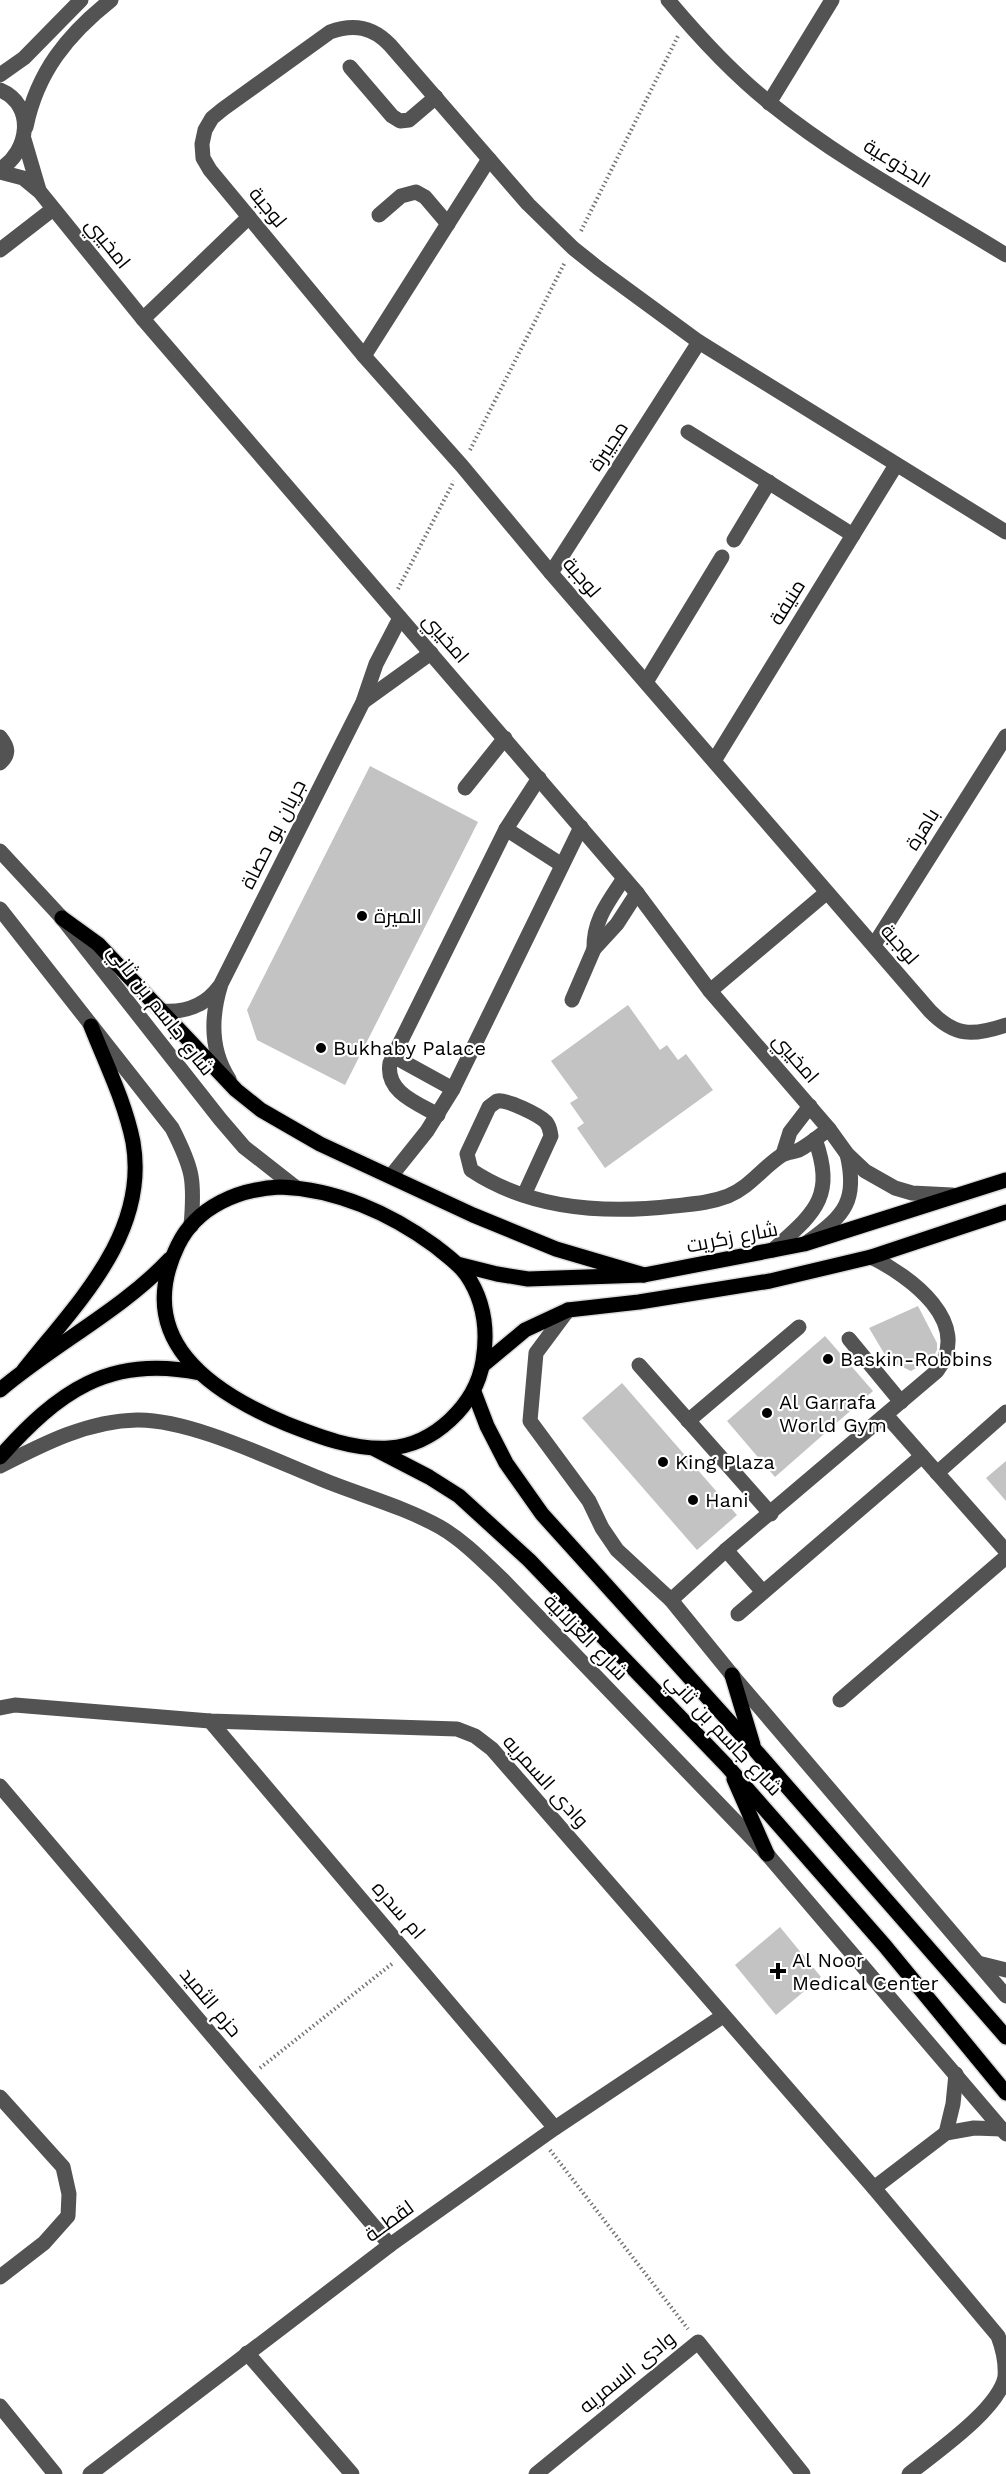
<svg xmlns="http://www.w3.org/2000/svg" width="1006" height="2474" font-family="'Work Sans',Cairo,sans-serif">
	<rect width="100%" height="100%" fill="#fff"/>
	<g fill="#c3c3c3">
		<path d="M 370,766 L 478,822 L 345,1085 L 257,1040 L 247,1010 Z"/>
		<path d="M 628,1005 L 660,1050 L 667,1045 L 678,1060 L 686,1054 L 713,1090 L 605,1168 L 577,1128 L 584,1123 L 570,1103 L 578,1098 L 551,1061 Z"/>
		<path d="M 918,1306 L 937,1343 L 937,1350 L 933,1358 L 911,1371 L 888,1360 L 869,1328 Z"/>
		<path d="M 825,1336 L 873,1391 L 775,1477 L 727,1421 Z"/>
		<path d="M 622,1383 L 737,1515 L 697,1550 L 582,1418 Z"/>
		<path d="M 1006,1461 L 1006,1501 L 986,1478 Z"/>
		<path d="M 780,1927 L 821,1977 L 776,2015 L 735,1965 Z"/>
	</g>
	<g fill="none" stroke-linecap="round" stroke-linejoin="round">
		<defs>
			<g id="major">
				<path d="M 62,918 L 98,944 L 236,1090 L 261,1110 L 320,1144 L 473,1215 L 556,1249 L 644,1275"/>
				<path d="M 280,1187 C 336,1189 390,1213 435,1246 C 446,1255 458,1263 466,1274 C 484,1300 488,1331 483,1361 C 476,1405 434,1445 389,1448 C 353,1450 320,1437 287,1424 C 210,1392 132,1339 178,1245 C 197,1206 239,1189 280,1187 Z"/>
				<path d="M 457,1264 L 497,1274 L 528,1279 L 644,1275 L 804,1244 L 1006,1180"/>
				<path d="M 483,1365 L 525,1330 L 568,1310 L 639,1302 L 770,1281 L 871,1257 L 1006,1212"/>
				<path d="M 24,1370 C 76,1304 149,1234 133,1142 C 125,1102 106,1064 91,1026"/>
				<path d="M 0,1390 C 54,1344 122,1310 170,1259"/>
				<path d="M 474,1392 L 487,1426 L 506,1463 L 542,1514 L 755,1750 L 1006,2037"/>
				<path d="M 375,1449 L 429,1477 L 459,1496 L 529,1560 L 727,1766 L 885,1946 L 1006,2093"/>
				<path d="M 0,1457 C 58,1392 109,1354 200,1373"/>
				<path d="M 732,1675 L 753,1745"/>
				<path d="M 734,1779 L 767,1854"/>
			</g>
		</defs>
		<use href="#major" stroke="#dbdbdb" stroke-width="18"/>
		<g stroke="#757575" stroke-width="4" stroke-dasharray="1.5 3" stroke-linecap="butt">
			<path d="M 581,231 L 678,36"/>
			<path d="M 470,450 L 565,262"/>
			<path d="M 398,589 L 454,481"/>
			<path d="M 260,2068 L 393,1963"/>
			<path d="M 550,2150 L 688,2329"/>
		</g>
		<g stroke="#535353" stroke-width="15">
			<path d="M 668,0 C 699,37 733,74 771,104 C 843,162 927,206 1006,255"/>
			<path d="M 350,67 L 392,116 L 400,121 L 409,120 L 436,97"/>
			<path d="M 0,75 L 24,58 L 81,0"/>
			<path d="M 0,90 C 36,105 29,152 0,169"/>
			<path d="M 769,103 L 832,0"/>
			<path d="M 26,127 C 37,72 68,34 111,0"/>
			<path d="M 24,139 L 39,190"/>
			<path d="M 0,172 L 23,178 L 40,192 L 143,319 L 637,893 L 710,991 L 829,1129 L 847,1154 L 865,1171 L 895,1188 L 912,1193 L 952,1195"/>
			<path d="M 379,215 L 401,196 L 416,192 L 425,197 L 448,224"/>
			<path d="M 0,250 L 53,209"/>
			<path d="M 143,319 L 249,217"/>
			<path d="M 364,356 L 489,159"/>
			<path d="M 688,432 L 853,535"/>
			<path d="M 1006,532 L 699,342 L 598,268 L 573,248 L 528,204 L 390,45 C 373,27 354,23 330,32 L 223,109 L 212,118 L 205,130 L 202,144 L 203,158 L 210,170 L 364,356 L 462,466 L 551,573 L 930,1011 C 955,1037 973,1036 1006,1025"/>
			<path d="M 734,540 L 769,482"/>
			<path d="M 551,573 L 699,342"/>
			<path d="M 646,682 L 722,557"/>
			<path d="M 363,702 L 431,653"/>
			<path d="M 0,737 C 8,747 10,754 0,763"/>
			<path d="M 714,761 L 896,465"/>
			<path d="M 465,788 L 505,738"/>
			<path d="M 506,829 L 562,865"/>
			<path d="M 0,851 L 62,918 L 220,1119 L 244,1147 L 295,1187"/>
			<path d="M 0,909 L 172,1128 C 193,1169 195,1180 191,1226"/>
			<path d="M 874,945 L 1006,736"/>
			<path d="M 594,949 C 593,920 609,901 624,878"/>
			<path d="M 710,991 L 826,893"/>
			<path d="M 572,1000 L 594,949 L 617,924 L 637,893"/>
			<path d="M 161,1011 C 184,1013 205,1006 219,987"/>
			<path d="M 393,1056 L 453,1089"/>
			<path d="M 229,1079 C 210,1050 211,1016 221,984 L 363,702 L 376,664 L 400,618"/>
			<path d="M 438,1115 C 417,1103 385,1092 390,1063 L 506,829 L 539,778"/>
			<path d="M 783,1154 L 790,1132 L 810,1106"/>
			<path d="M 391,1176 L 427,1131 L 453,1089 L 581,827"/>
			<path d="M 524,1195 L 551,1136 C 550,1131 550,1127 546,1122 C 539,1115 507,1099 497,1101 L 489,1107 L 467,1154 L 471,1170 C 531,1210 605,1214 674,1206 C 692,1204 710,1203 728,1196 C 750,1187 762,1168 782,1155 C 787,1152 794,1152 799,1150 C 810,1144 819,1136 829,1129"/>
			<path d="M 809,1241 C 845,1215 858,1200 847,1154"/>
			<path d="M 773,1250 C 814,1213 836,1198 815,1139"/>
			<path d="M 568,1310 L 536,1353 L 530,1421 L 589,1501 L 602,1528 L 617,1550 L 671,1600 L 732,1675 L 1006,1996"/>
			<path d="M 849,1339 L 901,1402"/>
			<path d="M 639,1365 L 771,1514"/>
			<path d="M 886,1415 L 1006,1551"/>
			<path d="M 688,1421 L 799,1327"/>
			<path d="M 0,1466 C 43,1444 87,1421 137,1420 C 192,1419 277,1462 331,1483 C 367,1497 406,1508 440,1527 C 464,1541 483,1561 503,1580 L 767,1854 L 1006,2134"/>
			<path d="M 937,1473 L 1006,1412"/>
			<path d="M 726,1550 L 763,1592"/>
			<path d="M 671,1600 L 726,1550 L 937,1371 C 974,1323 910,1276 871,1257"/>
			<path d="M 738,1614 L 922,1456"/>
			<path d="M 840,1700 L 1006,1557"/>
			<path d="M 0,1708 L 15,1705 L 210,1721 L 457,1729 L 475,1736 L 492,1749 L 874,2188 L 998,2336 C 1003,2349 1006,2363 1005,2377 C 998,2410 936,2452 909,2474"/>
			<path d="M 210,1721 L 555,2128"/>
			<path d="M 0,1786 L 390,2245"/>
			<path d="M 978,1963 L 1006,1970"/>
			<path d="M 0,2097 L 63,2167 L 69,2194 L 68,2216 L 44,2243 L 0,2277"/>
			<path d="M 946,2133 L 953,2104 L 956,2074"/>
			<path d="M 874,2188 L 946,2133 L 974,2128 L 1002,2129"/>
			<path d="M 247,2353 L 352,2474"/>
			<path d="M 0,2406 L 55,2474"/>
			<path d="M 90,2474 L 390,2245 L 555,2128 L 723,2016"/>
			<path d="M 536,2474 L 698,2342 L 803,2474"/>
		</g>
		<use href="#major" stroke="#000" stroke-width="15"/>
	</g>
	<g fill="#000" stroke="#fff" stroke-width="2">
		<circle cx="362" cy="916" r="6"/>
		<circle cx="321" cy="1048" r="6"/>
		<circle cx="828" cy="1359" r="6"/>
		<circle cx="767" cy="1413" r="6"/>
		<circle cx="663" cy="1462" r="6"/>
		<circle cx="693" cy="1500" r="6"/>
		<path d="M775 1962h6v6h6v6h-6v6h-6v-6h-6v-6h6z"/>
	</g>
	<g text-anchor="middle" stroke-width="4.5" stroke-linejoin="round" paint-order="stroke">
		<g font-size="20" fill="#000" stroke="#fff">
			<text transform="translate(897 163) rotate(32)" y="7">الجذوعية</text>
			<text transform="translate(268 207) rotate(50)" y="7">لوجبة</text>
			<text transform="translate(108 243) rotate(51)" y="7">امخيبي</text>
			<text transform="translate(608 446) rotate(-57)" y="7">مجيبرة</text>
			<text transform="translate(582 577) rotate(49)" y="7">لوجبة</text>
			<text transform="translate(787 602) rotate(-58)" y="7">منيفة</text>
			<text transform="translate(446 638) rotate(49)" y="7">امخيبي</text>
			<text transform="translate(922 829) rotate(-58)" y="7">باهرة</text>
			<text transform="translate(273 834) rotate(-63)" y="7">جريان بو حصاة</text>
			<text transform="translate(900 944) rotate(49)" y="7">لوجبة</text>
			<text transform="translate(161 1010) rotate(52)" y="7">شارع جاسم بن ثاني</text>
			<text transform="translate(796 1058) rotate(49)" y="7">امخيبي</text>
			<text transform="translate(732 1237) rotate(-11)" y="7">شارع زكريت</text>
			<text transform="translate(586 1637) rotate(46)" y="7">شارع الغزلانية</text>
			<text transform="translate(724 1734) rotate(47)" y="7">شارع جاسم بن ثاني</text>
			<text transform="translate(546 1781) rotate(48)" y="7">وادى السمريه</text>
			<text transform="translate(399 1910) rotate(49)" y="7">ام سدره</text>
			<text transform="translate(211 2002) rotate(50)" y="7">حزم الثميد</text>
			<text transform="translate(389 2221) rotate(-36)" y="7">لقطــة</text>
			<text transform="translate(627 2372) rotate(-39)" y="7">وادى السمريه</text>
		</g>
		<g font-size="20" fill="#000" stroke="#fff" text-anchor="start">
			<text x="374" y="923">الميرة</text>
			<text x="333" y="1055">Bukhaby Palace</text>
			<text x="840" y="1366">Baskin-Robbins</text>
			<text x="779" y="1409">Al Garrafa<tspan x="779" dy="23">World Gym</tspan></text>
			<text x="675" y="1469">King Plaza</text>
			<text x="705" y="1507">Hani</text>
			<text x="792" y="1967">Al Noor<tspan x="792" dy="23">Medical Center</tspan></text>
		</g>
	</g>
</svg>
